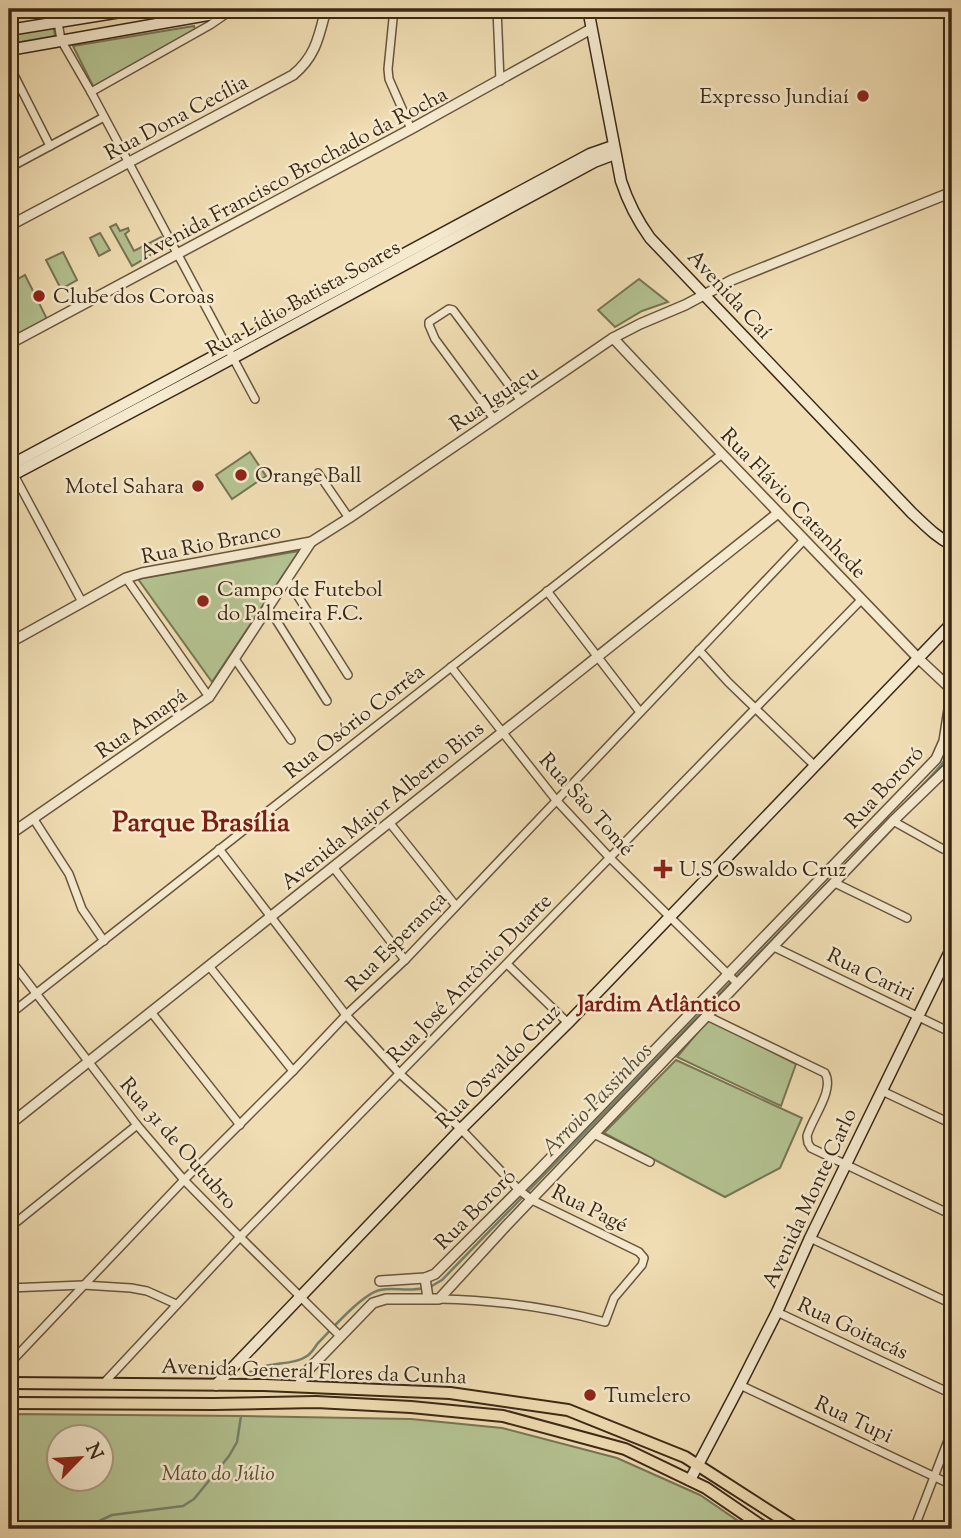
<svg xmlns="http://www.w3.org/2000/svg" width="961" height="1538" font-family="'Sorts Mill Goudy',serif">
	<rect width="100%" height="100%" fill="#f0ddb3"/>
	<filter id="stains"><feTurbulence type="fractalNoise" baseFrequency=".00286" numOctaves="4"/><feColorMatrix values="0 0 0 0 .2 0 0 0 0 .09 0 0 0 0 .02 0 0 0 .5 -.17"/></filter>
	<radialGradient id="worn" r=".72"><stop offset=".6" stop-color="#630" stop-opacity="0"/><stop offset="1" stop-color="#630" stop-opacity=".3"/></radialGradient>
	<g fill="#b4c291" stroke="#777554" stroke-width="2" fill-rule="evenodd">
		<path d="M 53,23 L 55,36 L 9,44 L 9,31 Z"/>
		<path d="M 194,26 L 196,33 L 94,88 L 73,46 Z"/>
		<path d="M 116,224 L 120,231 L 128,228 L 129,231 L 125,234 L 134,251 L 161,237 L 166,246 L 132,266 L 110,227 Z"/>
		<path d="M 100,233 L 110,250 L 99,256 L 90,238 Z"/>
		<path d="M 63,252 L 77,280 L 61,289 L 46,260 Z"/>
		<path d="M 25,275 L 46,317 L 44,325 L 9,344 L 9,284 Z"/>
		<path d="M 639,279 L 668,302 L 642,311 L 615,327 L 598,310 Z"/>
		<path d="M 250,452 L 266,476 L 232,499 L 216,475 Z"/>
		<path d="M 299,551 L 212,682 L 138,579 Z"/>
		<path d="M 708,1020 L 796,1064 L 781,1106 L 677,1057 Z"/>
		<path d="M 676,1060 L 802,1118 L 780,1168 L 725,1197 L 604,1133 Z"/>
		<path d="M 9,1414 L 241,1416 L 411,1419 L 502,1428 L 617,1458 L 700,1495 L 750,1529 L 9,1529 ZM 60,1436 L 102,1436 L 102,1478 L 60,1478 Z"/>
	</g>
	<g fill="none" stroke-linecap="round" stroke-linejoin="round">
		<g stroke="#74816e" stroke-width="2.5">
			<path d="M 898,810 C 911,796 947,764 952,747"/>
			<path d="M 430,1287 L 442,1280 L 864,845"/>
			<path d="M 250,1372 C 267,1361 293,1366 307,1356 C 312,1353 315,1347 318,1343 C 331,1330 362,1294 380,1290 C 394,1287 409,1292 423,1288"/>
			<path d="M 89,1529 L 97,1522 L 112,1515 L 183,1506 L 194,1499 L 229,1456 L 237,1442 L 241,1416"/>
		</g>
		<defs>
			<g id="minor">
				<path d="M 394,9 L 388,69 L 389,79 L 411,129"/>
				<path d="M 497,9 L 500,81"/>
				<path d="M 58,22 L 61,40 L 91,92 L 255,399"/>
				<path d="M 9,65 L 50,146"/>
				<path d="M 91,92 L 210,25 L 226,14"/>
				<path d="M 9,168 L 104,117"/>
				<path d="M 494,419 L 435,339 L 429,325 L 429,322 L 449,309 L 453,310 L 521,401"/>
				<path d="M 13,473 L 82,602"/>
				<path d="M 318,473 L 349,518"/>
				<path d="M 126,578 L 209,697"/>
				<path d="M 287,579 L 348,675"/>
				<path d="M 547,591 L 640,712"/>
				<path d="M 268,607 L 327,701"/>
				<path d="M 699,650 L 728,682 L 815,766"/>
				<path d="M 235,659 L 291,740"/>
				<path d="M 451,667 L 556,800 L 610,858 L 738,984"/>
				<path d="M 33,818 L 69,874 L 82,909 L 104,941"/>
				<path d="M 893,821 L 943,849"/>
				<path d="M 389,822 L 456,906"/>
				<path d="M 219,849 L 346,1015 L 400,1074 L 461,1129 L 519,1190 L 532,1200 L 639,1252 L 644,1258 L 642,1265 L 614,1298 L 605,1322 C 549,1307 496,1300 439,1299"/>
				<path d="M 333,867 L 405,960"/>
				<path d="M 835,883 L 907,918"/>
				<path d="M 774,947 L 952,1033"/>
				<path d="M 9,958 L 137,1125 L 184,1180 L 240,1237 L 340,1336"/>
				<path d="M 507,964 L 568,1023"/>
				<path d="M 209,966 L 293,1071"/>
				<path d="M 151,1012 L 240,1125"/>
				<path d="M 9,1015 L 722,454"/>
				<path d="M 707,1016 L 825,1073 C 835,1090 812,1118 807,1136 L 808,1143 L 811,1148 L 952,1215"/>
				<path d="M 882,1091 L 952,1124"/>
				<path d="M 594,1134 L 650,1162"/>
				<path d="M 9,1228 L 137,1125"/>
				<path d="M 810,1238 L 952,1304"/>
				<path d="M 9,1288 L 83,1285 L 131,1288 L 147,1291 L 176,1304"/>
				<path d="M 777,1312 L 952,1394"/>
				<path d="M 9,1364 L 184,1180 L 293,1071 L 346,1015 L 405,960 L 804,540"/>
				<path d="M 103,1384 L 240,1237 L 861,600"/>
				<path d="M 740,1385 L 952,1485"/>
				<path d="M 914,1529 L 952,1430"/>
			</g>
			<g id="tertiary">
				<path d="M 9,226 L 293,75 C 316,56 319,36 326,9"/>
				<path d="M 613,338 L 722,454 L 919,659 L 952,690"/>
				<path d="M 9,344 L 411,129 L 591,29"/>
				<path d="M 9,643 L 126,578 L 142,573 L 311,542 L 349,518 L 613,338 L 640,324 L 685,305 L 732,280 L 952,192"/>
				<path d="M 9,835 L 209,697 L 311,542"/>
				<path d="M 9,1125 L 778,513"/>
				<path d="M 425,1278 L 428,1298"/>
				<path d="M 380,1281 L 425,1278 L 435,1274 L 537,1172 L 936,759 L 944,741 L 952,690"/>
				<path d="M 298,1386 L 309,1369 L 373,1303 L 386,1299 L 439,1299 L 506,1226 L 893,821 L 952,764"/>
			</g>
			<g id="secondary">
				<path d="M 588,9 L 621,181 C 628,202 637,220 650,238 L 912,513 C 925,525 936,537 952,545"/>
				<path d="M 949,9 L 952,25"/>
				<path d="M 9,30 L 139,9"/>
				<path d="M 9,50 L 242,9"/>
				<path d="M 9,466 L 590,154 L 613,146"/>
				<path d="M 9,477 L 209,371 L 594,162 L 615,154"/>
				<path d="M 216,1385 L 461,1129 L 568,1023 L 952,623"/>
				<path d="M 690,1480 L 740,1385 L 777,1312 L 810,1238 L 952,947"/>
			</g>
			<g id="primary">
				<path d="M 9,1383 L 264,1385 L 450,1393 L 568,1410 L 685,1457 L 797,1529"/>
				<path d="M 9,1403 L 214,1404 L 316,1402 L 411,1407 L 503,1416 L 625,1449 L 706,1488 L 766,1529"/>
			</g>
		</defs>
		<use href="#minor" stroke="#68553d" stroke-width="10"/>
		<use href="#tertiary" stroke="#68553d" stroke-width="12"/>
		<use href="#secondary" stroke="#3a2816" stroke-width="13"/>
		<use href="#primary" stroke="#3a2816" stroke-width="14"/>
		<use href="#minor" stroke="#f5e9ce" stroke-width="7"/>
		<use href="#tertiary" stroke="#f5e9ce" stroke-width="9"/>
		<use href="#secondary" stroke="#f5e9ce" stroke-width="10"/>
		<use href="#primary" stroke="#f0ddb3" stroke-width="10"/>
	</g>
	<g fill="#8f2418" stroke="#f5e9ce" stroke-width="2.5">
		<circle cx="863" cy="96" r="7"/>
		<circle cx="39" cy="296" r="7"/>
		<circle cx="241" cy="475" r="7"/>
		<circle cx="198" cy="486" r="7"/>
		<circle cx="203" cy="601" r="7"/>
		<path d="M659.5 858.5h7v7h7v7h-7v7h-7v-7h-7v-7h7z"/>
		<circle cx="590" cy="1395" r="7"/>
	</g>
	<g text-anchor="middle" stroke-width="5" stroke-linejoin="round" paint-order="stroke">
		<g font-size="21" fill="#3a2816" stroke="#f5e9ce" text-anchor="start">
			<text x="849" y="103" text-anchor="end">Expresso Jundiaí</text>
			<text x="53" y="303">Clube dos Coroas</text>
			<text x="255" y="482">Orange Ball</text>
			<text x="184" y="493" text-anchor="end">Motel Sahara</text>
			<text x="217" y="596">Campo de Futebol<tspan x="217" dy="24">do Palmeira F.C.</tspan></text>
			<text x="679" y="876">U.S Oswaldo Cruz</text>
			<text x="604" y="1402">Tumelero</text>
		</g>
		<g font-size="21" fill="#3a2816" stroke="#f5e9ce">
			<text transform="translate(176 117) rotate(-28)" y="7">Rua Dona Cecília</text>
			<text transform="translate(293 173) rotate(-28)" y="7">Avenida Francisco Brochado da Rocha</text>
			<text transform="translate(730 294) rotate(47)" y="7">Avenida Caí</text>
			<text transform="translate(303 298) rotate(-29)" y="7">Rua Lídio Batista Soares</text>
			<text transform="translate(494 398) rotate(-34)" y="7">Rua Iguaçu</text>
			<text transform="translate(794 503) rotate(46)" y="7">Rua Flávio Catanhede</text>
			<text transform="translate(211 543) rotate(-11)" y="7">Rua Rio Branco</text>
			<text transform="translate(354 721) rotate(-38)" y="7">Rua Osório Corrêa</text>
			<text transform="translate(141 723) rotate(-35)" y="7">Rua Amapá</text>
			<text transform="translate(884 787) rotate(-47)" y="7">Rua Bororó</text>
			<text transform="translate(587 804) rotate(48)" y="7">Rua São Tomé</text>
			<text transform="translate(382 805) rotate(-39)" y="7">Avenida Major Alberto Bins</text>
			<text transform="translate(396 941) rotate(-45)" y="7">Rua Esperança</text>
			<text transform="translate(871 974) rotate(26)" y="7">Rua Cariri</text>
			<text transform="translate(469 978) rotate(-46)" y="7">Rua José Antônio Duarte</text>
			<text transform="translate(498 1066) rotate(-45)" y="7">Rua Osvaldo Cruz</text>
			<text transform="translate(179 1143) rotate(49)" y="7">Rua 31 de Outubro</text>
			<text transform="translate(809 1198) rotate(-65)" y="7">Avenida Monte Carlo</text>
			<text transform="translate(590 1208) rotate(26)" y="7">Rua Pagé</text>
			<text transform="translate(475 1209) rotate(-45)" y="7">Rua Bororó</text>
			<text transform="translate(853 1328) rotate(25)" y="7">Rua Goitacás</text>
			<text transform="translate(314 1371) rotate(2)" y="7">Avenida General Flores da Cunha</text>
			<text transform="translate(854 1419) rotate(25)" y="7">Rua Tupi</text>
		</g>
		<g font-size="21" font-style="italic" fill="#584e35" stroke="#f5e9ce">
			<text x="218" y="1480">Mato do Júlio</text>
		</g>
		<g font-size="23" font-weight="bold" fill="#7a1f14" stroke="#f5e9ce">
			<text x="659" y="1011">Jardim Atlântico</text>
		</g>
		<g font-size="23" font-style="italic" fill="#524d3a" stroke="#f5e9ce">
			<text transform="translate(596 1099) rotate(-46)" y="8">Arroio Passinhos</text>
		</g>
		<g font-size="28" font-weight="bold" fill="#7a1f14" stroke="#f5e9ce">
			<text x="201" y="831">Parque Brasília</text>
		</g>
	</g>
	<rect width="961" height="1538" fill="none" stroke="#f0ddb3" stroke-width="35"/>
	<rect x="10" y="10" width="940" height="1517" fill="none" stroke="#3a2816" stroke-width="3.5"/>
	<rect x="18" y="18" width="926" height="1503" fill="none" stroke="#3a2816" stroke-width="2"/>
	<g transform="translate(80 1458) rotate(65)"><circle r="33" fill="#f5e9ce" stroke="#aa9c84" stroke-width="2"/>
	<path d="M0-5L12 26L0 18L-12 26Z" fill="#8f2418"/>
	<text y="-10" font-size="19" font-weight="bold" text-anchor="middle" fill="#3a2816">N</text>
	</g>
	<rect width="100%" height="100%" filter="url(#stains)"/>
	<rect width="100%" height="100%" fill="url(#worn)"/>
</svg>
